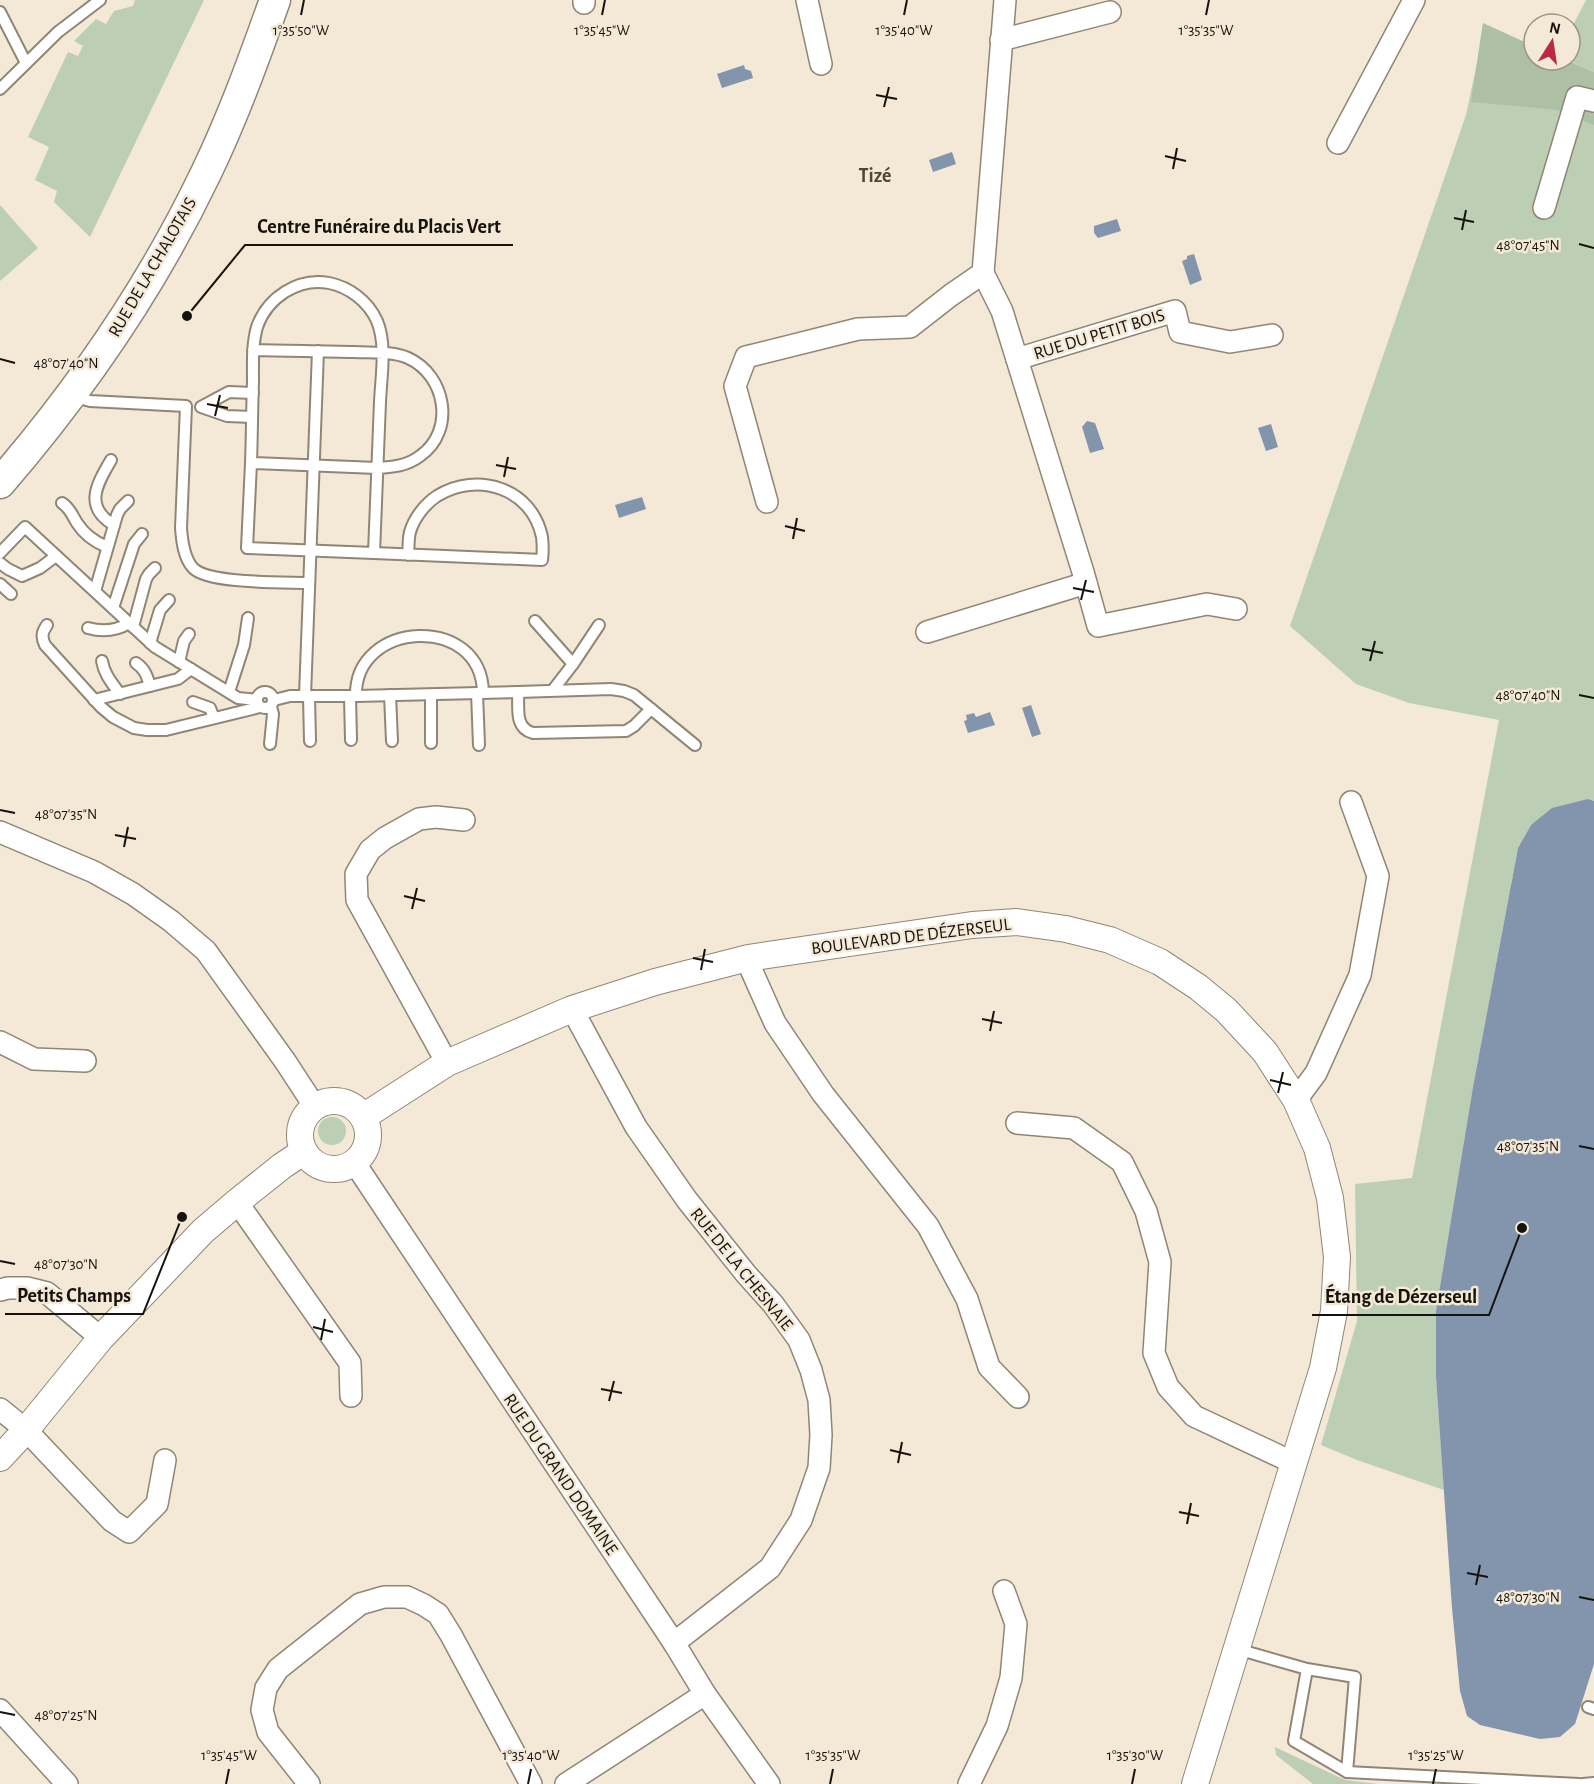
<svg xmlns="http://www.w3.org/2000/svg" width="1594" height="1784" font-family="'Alegreya Sans',sans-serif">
	<rect width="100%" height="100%" fill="#f4e9d7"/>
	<g fill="#bcceb4">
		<path d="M 135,0 L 204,0 L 90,237 L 54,202 L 57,191 L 35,180 L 49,147 L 28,137 L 68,52 L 78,56 L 83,46 L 74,41 L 96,19 L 106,24 L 114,11 L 133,6 Z"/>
		<path d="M 1586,0 L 1594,0 L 1594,72 L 1567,60 L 1570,60 L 1570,31 Z"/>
		<path d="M 1483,23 L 1534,60 L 1594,85 L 1594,801 L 1588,799 L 1531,825 L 1518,848 L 1473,1087 L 1436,1311 L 1436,1377 L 1444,1490 L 1357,1460 L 1321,1445 L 1357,1321 L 1355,1184 L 1412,1178 L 1499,720 L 1409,703 L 1356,684 L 1290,626 L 1466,115 L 1477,63 Z"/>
		<path d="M 0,205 L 38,248 L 0,281 Z"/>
		<circle cx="332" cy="1131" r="14"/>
		<path d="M 1275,1747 L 1345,1780 L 1379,1784 L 1313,1784 L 1276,1755 Z"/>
	</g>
	<path fill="#adc0a6" d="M 1483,23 L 1534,46 L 1534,60 L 1566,60 L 1594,72 L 1594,125 L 1558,110 L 1471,102 Z"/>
	<g fill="#8295ad">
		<path d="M 744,65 L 745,69 L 751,71 L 753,78 L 722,88 L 717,74 Z"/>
		<path d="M 952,152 L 956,164 L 933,172 L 929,160 Z"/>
		<path d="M 1117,219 L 1121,231 L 1098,238 L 1094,233 L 1094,226 Z"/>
		<path d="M 1194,254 L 1202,280 L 1190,285 L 1182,261 L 1187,259 L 1187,256 Z"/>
		<path d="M 1087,421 L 1095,423 L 1104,449 L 1090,453 L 1082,427 Z"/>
		<path d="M 1271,424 L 1278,447 L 1266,451 L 1258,428 Z"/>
		<path d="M 642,497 L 646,509 L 619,518 L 615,505 Z"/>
		<path d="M 1031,705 L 1041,734 L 1032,737 L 1022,708 Z"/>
		<path d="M 990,712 L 995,725 L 968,733 L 964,721 L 967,720 L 966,715 L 974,713 L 976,717 Z"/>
		<path d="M 1588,799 L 1594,801 L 1594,1664 L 1575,1724 L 1560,1737 L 1540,1739 L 1480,1725 L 1467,1716 L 1460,1691 L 1452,1608 L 1436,1377 L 1436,1311 L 1473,1087 L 1518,848 L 1531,825 L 1552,808 Z"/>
	</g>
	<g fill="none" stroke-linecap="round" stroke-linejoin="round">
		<defs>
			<g id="service">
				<path d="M 0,12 L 26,63"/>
				<path d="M 0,89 L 58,32 L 100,0"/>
				<path d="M 318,351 L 305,696 L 356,696 L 518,692 C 519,708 514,728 533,733 L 626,731 L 634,726 L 651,709"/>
				<path d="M 72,396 L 90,401 L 186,406 L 181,528 C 182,542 184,558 193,568 C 208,584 285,582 309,583"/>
				<path d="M 252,417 L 227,416 L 201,407 L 229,392 L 253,393"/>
				<path d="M 111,460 C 97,484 83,507 114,525"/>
				<path d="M 251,463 L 247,548 L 374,553 C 376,503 378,453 380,402 C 381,377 387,345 377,321 C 368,301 349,287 329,283 C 298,277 267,298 257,327 C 252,344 253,363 253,381 C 252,409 252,436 251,463 L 377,468 C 393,467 407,466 420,456 C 456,431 446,375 408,358 C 392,351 372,353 354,352 C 321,351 287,351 253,350"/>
				<path d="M 62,503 C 70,508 72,515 77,523 C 84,534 95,542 107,547"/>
				<path d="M 0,553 L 25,527 L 155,647 L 238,698 L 257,700"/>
				<path d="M 374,553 L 542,560 C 543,552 543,545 542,537 C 532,488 477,471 437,496 C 425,504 414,518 410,532 C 408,539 409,547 408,555"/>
				<path d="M 0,563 L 8,569 L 22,576 L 40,568 L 56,556"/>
				<path d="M 0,584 L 11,594"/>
				<path d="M 95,591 L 117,515 L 120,509 L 128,501"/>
				<path d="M 113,608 L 134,544 L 142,534"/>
				<path d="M 535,621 L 573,664 L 553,690"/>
				<path d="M 47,625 C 42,632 41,637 45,645 L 101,707 L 113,717 L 134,728 L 147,730 L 166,730 L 260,707"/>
				<path d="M 133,627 L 146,579 L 149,574 L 155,568"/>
				<path d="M 88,628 C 102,632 116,631 129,623"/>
				<path d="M 150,643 L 160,610 L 169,600"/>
				<path d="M 102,661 C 104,674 112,683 120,694"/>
				<path d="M 179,662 L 184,641 L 189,634"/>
				<path d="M 136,663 C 145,669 147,676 150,686"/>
				<path d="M 573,664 L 599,625"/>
				<circle cx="265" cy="700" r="8"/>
				<path d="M 229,692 L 244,645 L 248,618"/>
				<path d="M 518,692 L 611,689 L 624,691 L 634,695 L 695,745"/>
				<path d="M 477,693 L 479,745"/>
				<path d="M 390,695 L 392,741"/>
				<path d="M 431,695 L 431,743"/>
				<path d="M 309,696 L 310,741"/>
				<path d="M 350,696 L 351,740"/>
				<path d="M 356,696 C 354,620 482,613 483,693"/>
				<path d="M 94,700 L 178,679 L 191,669"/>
				<path d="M 274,700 L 290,696 L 305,696"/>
				<path d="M 193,702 L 210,708 L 214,718"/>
				<path d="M 270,744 L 273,714 L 271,707"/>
				<path d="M 1237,1649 L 1307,1669 L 1355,1677 L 1347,1772 L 1294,1741 L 1307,1669"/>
				<path d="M 1588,1707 L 1594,1709"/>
				<path d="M 1347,1772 L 1579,1784"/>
				<path d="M 1583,1784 L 1594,1783"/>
			</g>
			<g id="minor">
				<path d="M 807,0 L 821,64"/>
				<path d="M 1005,0 L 983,273 L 1002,311 L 1083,572 L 1098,626 L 1207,604 L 1236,609"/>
				<path d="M 584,3 L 584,0"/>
				<path d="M 1001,40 L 1110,12"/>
				<path d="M 1338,143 L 1414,0"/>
				<path d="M 1544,208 L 1577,97 L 1594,101"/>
				<path d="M 1017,359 L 1175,311 L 1180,332 L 1230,342 L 1272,335"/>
				<path d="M 767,502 L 735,386 L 746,357 L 858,329 L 910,327 L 951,295 L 983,273"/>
				<path d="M 927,632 L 1086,583"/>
				<path d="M 0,832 L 94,872 L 133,894 L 171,921 L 206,951 L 285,1061 L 315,1107"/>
				<path d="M 748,958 L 750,967 L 775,1023 L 823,1094 L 928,1226 L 967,1299 L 989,1367 L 1018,1397"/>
				<path d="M 572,1009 L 636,1127 L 687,1200 L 746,1274 L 773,1304 L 799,1340 L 811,1370 L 819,1400 L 821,1435 L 819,1468 L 801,1520 L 770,1568 L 674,1643"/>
				<path d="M 0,1042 L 34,1059 L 85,1061"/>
				<path d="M 447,1063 L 357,900 L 356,874 L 370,850 L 385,838 L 419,819 L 436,817 L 464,820"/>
				<path d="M 1296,1100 L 1316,1073 L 1360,975 L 1378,876 L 1351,802"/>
				<path d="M 1017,1123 L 1074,1128 L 1122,1162 L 1146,1211 L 1160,1262 L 1154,1353 L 1168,1387 L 1194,1416 L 1294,1463"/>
				<path d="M 354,1162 L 674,1643 L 705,1694 L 769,1784"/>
				<path d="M 237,1202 L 350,1363 L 351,1396"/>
				<path d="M 0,1290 L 8,1288 L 27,1288 L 47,1293 L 101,1338"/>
				<path d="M 0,1409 L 26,1430 L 112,1521 L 129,1532 L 157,1504 L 165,1460"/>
				<path d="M 0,1710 L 67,1784"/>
				<path d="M 309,1784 L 268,1732 L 262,1710 L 266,1688 L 278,1669 L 360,1604 L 384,1597 L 407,1597 L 424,1605 L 438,1614 L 451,1635 L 531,1784"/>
				<path d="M 566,1784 L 705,1694"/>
				<path d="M 969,1784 L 997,1726 L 1011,1678 L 1016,1624 L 1004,1591"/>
			</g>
			<g id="tertiary">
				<circle cx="334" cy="1135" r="34"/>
				<path d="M 363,1117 L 447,1063 L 572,1009 L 655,982 L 748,958 L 972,925 L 1017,922 L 1066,929 L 1110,940 L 1160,962 L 1198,987 L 1226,1010 L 1265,1052 L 1296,1100 L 1317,1148 L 1330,1198 L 1337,1257 L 1334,1311 L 1323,1368 L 1195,1784"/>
				<path d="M 0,1458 L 26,1430 L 101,1338 L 203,1231 L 237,1202 L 282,1166 L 297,1156 L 305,1153"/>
			</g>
			<path id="secondary" d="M 0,483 C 82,388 152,286 206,173 C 233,117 254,59 275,0"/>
		</defs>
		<use href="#service" stroke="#908675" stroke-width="14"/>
		<use href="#minor" stroke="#908675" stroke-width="24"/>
		<use href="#tertiary" stroke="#908675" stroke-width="28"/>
		<use href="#secondary" stroke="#908675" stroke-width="33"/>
		<use href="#service" stroke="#fff" stroke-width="10"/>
		<use href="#minor" stroke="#fff" stroke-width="21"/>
		<use href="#tertiary" stroke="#fff" stroke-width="26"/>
		<use href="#secondary" stroke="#fff" stroke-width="30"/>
	</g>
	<path fill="none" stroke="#16120c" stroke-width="2" d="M 301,15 L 304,0M 602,15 L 605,0M 904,15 L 907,0M 1206,15 L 1209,0M 876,95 L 897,99M 884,107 L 889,87M 1165,156 L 1186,161M 1173,169 L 1177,148M 1454,218 L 1474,222M 1462,230 L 1466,210M 1579,244 L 1594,248M 0,359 L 15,363M 207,404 L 228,408M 215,416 L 220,395M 496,465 L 516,469M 504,477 L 508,457M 785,526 L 805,531M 793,539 L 797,518M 1073,588 L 1094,592M 1081,600 L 1086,580M 1362,649 L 1383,653M 1370,661 L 1375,641M 1579,695 L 1594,698M 0,810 L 15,813M 115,835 L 136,839M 124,847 L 128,827M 404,896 L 425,901M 412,909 L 417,888M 693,958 L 713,962M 701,970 L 705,949M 982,1019 L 1002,1023M 990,1031 L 994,1011M 1270,1080 L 1291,1085M 1278,1093 L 1283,1072M 1579,1146 L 1594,1149M 0,1261 L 15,1264M 313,1327 L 333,1332M 321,1340 L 325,1319M 601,1389 L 622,1393M 609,1401 L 614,1381M 890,1450 L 911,1455M 898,1463 L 902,1442M 1179,1512 L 1199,1516M 1187,1524 L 1191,1503M 1467,1573 L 1488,1577M 1476,1585 L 1480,1565M 1579,1597 L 1594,1600M 0,1712 L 15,1715M 226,1784 L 229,1769M 528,1784 L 531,1769M 830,1784 L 833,1769M 1132,1784 L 1135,1769M 1433,1784 L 1436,1769"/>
	<g text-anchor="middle" stroke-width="5" stroke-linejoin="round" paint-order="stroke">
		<g font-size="18" fill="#16120c" stroke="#f4e9d7">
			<text transform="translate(152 267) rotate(-60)" y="6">RUE DE LA CHALOTAIS</text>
			<text transform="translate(1099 334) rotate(-17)" y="6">RUE DU PETIT BOIS</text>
			<text transform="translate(911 936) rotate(-7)" y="6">BOULEVARD DE DÉZERSEUL</text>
			<text transform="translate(742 1269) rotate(51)" y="6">RUE DE LA CHESNAIE</text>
			<text transform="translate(561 1474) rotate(56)" y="6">RUE DU GRAND DOMAINE</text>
		</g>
		<g font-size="20" font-weight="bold" fill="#4f4637" stroke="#f4e9d7">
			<text x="875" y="182">Tizé</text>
		</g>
	</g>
	<g font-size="15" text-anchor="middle" fill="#16120c" stroke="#f4e9d7" stroke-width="5" stroke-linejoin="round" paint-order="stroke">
		<text x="301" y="35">1°35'50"W</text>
		<text x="602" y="35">1°35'45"W</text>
		<text x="904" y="35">1°35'40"W</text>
		<text x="1206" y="35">1°35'35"W</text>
		<text x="1528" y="250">48°07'45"N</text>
		<text x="66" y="368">48°07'40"N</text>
		<text x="1528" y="700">48°07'40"N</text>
		<text x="66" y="819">48°07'35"N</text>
		<text x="1528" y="1151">48°07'35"N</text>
		<text x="66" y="1269">48°07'30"N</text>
		<text x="1528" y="1602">48°07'30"N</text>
		<text x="66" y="1720">48°07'25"N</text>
		<text x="229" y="1760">1°35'45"W</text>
		<text x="531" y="1760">1°35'40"W</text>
		<text x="833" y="1760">1°35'35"W</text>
		<text x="1135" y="1760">1°35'30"W</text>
		<text x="1436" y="1760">1°35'25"W</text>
	</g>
	<path fill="none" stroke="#16120c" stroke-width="2" d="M187 316L245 245H513M182 1217L143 1314H5M1522 1228L1489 1315H1312"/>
	<g fill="#16120c" stroke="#f4e9d7" stroke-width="2">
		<circle cx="187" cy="316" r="6"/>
		<circle cx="182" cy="1217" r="6"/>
		<circle cx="1522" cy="1228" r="6"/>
	</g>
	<g font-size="20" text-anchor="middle" font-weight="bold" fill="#16120c" stroke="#f4e9d7" stroke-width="5" stroke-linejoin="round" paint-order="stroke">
		<text x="379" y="233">Centre Funéraire du Placis Vert</text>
		<text x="74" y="1302">Petits Champs</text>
		<text x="1401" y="1303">Étang de Dézerseul</text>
	</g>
	<g transform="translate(1552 42) rotate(12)"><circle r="28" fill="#f4e9d7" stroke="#9b9386" stroke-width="1.5"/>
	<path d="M0-4.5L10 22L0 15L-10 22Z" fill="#bb2a3f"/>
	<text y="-9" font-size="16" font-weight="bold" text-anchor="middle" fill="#16120c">N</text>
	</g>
</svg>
